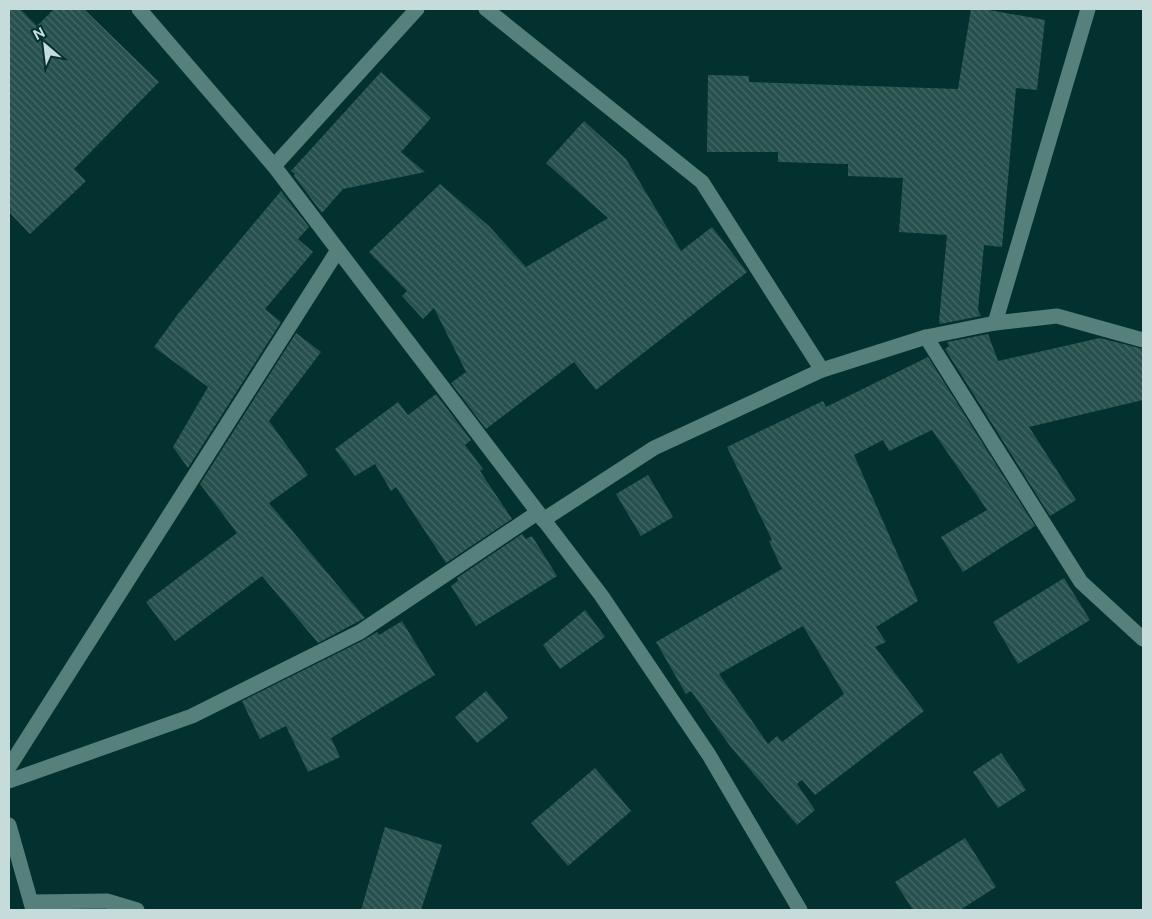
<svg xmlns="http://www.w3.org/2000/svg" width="1152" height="919" font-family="'Public Sans',sans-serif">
	<defs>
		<pattern id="building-back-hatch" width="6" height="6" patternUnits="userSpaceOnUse" patternTransform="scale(1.25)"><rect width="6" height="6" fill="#27514e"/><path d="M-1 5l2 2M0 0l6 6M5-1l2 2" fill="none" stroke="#456967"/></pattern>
	</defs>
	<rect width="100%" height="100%" fill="#03312f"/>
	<g fill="url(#building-back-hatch)" fill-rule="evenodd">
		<path d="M 9,9 L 20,9 L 37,26 L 54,9 L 84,9 L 159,82 L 74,169 L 86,181 L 30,234 L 9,212 Z"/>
		<path d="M 971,9 L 983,9 L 1045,20 L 1037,90 L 1016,88 L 1002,247 L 984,245 L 978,310 L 981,316 L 940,324 L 939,321 L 947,235 L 899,232 L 903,178 L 848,176 L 848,164 L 778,162 L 778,152 L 707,152 L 708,75 L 749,76 L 749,82 L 958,89 Z"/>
		<path d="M 381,72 L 431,118 L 401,152 L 425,172 L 343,189 L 322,213 L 294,176 L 295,174 L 291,171 Z"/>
		<path d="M 584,121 L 626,159 L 681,251 L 712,227 L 747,272 L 596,390 L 574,362 L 486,429 L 451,383 L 466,372 L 434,308 L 423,319 L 402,296 L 407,291 L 369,252 L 440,184 L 489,226 L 526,267 L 608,218 L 546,163 Z"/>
		<path d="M 281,191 L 309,227 L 298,239 L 313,252 L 265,309 L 281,322 L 188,468 L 173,447 L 208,387 L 154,347 L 178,314 Z"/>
		<path d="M 296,333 L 321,352 L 269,421 L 308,475 L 269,503 L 365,618 L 318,643 L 262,576 L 175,641 L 146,602 L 237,533 L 200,484 Z"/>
		<path d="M 988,334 L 998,361 L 1100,338 L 1143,349 L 1143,400 L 1029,427 L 1076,500 L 1050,516 L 945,349 L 949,346 L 947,342 Z"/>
		<path d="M 928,357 L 1035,526 L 963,572 L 941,537 L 987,510 L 932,430 L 889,451 L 883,440 L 854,455 L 918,601 L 876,627 L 886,642 L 875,647 L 924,711 L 815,795 L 802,780 L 797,784 L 815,810 L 797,825 L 730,746 L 691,691 L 686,694 L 656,642 L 782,569 L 769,541 L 772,540 L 727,447 L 823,401 L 826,407 ZM 803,626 L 844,694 L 782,742 L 777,736 L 768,744 L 719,674 Z"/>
		<path d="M 436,394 L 471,440 L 465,445 L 483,469 L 480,471 L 512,519 L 446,563 L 396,487 L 391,491 L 375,464 L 355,476 L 335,449 L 398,402 L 408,415 Z"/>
		<path d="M 648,475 L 673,517 L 641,536 L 616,494 Z"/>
		<path d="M 522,534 L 526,539 L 532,536 L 557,576 L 476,626 L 451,586 L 458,581 L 457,578 Z"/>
		<path d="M 1064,578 L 1090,620 L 1018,664 L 993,622 Z"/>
		<path d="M 585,610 L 605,637 L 560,669 L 543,645 Z"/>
		<path d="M 402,621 L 435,675 L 331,738 L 340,757 L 308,772 L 286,726 L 260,739 L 242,701 L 364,640 L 377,632 L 379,635 Z"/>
		<path d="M 486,691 L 508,718 L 477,743 L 455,717 Z"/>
		<path d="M 1001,753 L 1026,790 L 998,808 L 973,772 Z"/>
		<path d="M 595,768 L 631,811 L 568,866 L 531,823 Z"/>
		<path d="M 385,827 L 442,845 L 421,910 L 361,910 Z"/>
		<path d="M 965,838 L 996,887 L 960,910 L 913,910 L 895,882 Z"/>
	</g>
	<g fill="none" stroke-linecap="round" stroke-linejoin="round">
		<path stroke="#55807c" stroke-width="15" d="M 486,9 L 702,182 L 822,370"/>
		<g stroke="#55807c" stroke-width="15">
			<path d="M 139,9 L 274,166 L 601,595 L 709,755 L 800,910"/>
			<path d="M 1088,9 L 995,323 L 1057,316 L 1143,340"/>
			<path d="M 274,166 L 417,9"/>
			<path d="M 926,337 L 1081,582 L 1143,639"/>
			<path d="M 543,520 L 654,448 L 822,370 L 926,337 L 995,323"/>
			<path d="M 9,767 L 338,250"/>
			<path d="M 9,781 L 192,716 L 360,632 L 537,513"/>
			<path d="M 9,825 L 33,910"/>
			<path d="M 31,902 L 107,901 L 137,910"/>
		</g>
	</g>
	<rect width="1152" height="919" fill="none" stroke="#c6dcda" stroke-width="20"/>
	<g transform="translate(45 45) rotate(332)" stroke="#03312f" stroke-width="4" paint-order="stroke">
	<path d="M0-4L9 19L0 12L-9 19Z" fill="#c6dcda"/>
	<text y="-8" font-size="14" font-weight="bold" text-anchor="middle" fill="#c6dcda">N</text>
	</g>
</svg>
